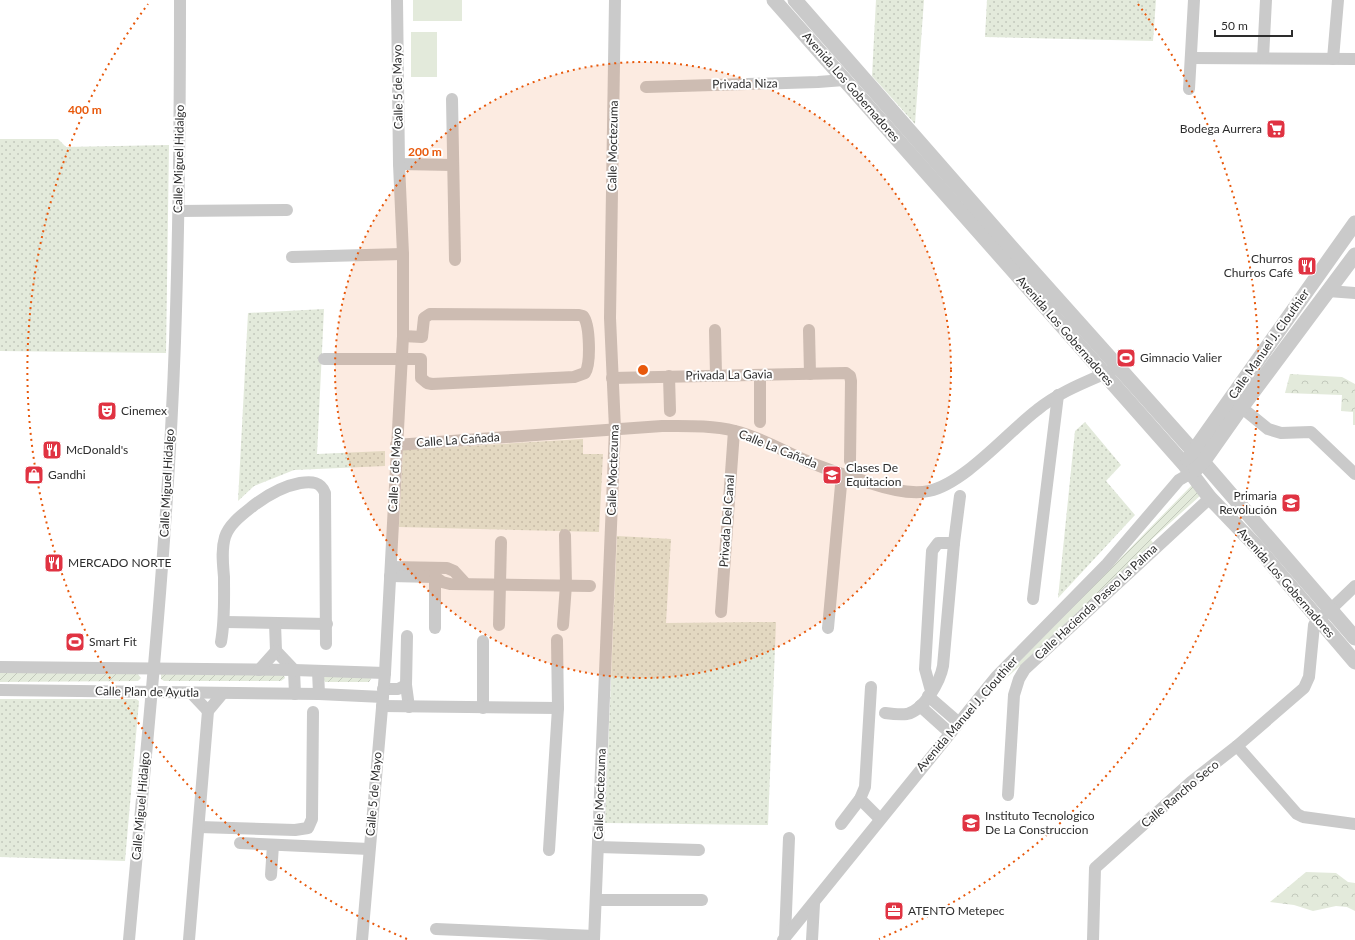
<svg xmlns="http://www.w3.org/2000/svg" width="1355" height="940" font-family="Lato,sans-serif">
	<defs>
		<pattern id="grass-dots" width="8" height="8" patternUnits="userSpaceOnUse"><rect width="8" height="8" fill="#e3eadb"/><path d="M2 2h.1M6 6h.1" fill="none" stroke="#c3c9bc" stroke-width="1.8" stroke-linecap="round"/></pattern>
		<pattern id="park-crowns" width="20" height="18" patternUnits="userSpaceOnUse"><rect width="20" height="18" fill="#e3eadb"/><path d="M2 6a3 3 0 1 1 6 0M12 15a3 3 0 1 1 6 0" fill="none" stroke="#c3c9bc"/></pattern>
		<pattern id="garden-furrows" width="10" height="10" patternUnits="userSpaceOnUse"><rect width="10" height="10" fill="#e3eadb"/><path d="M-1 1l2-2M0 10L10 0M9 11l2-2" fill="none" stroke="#c3c9bc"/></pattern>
	</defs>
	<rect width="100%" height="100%" fill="#fff"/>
	<g fill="url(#grass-dots)">
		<path d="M 876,0 L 924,0 L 915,124 L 872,76 Z"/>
		<path d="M 987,0 L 1156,0 L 1153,41 L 985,37 Z"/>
		<path d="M 0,139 L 58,139 L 66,147 L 169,145 L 166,353 L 0,351 Z"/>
		<path d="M 324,309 L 317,454 L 385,451 L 385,466 L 294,470 L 254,486 L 238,501 L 248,313 Z"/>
		<path d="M 1085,422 L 1121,465 L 1106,481 L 1135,515 L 1058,598 L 1075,431 Z"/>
		<path d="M 583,439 L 583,454 L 603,454 L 599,532 L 399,527 L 403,450 Z"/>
		<path d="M 617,536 L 671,539 L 666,623 L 776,622 L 768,825 L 605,823 Z"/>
		<path d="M 0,699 L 136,699 L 139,701 L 125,861 L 0,857 Z"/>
	</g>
	<g fill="url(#park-crowns)">
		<path d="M 1290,374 L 1342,377 L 1355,384 L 1355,425 L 1353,425 L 1353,412 L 1341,411 L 1342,395 L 1285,393 Z"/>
		<path d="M 1306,872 L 1336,873 L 1348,882 L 1355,883 L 1355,911 L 1347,907 L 1336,906 L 1313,911 L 1294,905 L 1270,902 Z"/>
	</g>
	<g fill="url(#garden-furrows)">
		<path d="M 1192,485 L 1201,495 L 1151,540 L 1155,545 L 1003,681 L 1002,679 Z"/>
		<path d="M 0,673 L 137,673 L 141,678 L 138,681 L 0,682 Z"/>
		<path d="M 161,674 L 284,675 L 285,678 L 281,681 L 164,681 L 161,679 Z"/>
		<path d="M 322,676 L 372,677 L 369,682 L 325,682 Z"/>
	</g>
	<g fill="#e3eadb">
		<rect x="413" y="0" width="49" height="21"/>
		<rect x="411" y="32" width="26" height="45"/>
	</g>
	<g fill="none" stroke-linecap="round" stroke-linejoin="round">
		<g stroke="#cacaca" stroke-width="12">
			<path d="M 1191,58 L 1355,59"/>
			<path d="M 1263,58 L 1266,0"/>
			<path d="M 1333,59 L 1338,0"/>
			<path d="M 646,87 L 818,82 L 844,80"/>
			<path d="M 1189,89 L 1194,0"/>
			<path d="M 452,99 L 455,260"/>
			<path d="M 399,164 L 453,165"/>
			<path d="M 178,211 L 287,210"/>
			<path d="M 292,257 L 403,254"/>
			<path d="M 1328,291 L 1355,293"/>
			<path d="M 715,330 L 716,375"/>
			<path d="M 809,330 L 810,374"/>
			<path d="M 324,359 L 421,359 L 421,378 L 427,383 L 432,384 L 574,377 L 585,373 C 591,364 590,324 583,316 L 579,315 L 430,314 L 424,318 L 422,337 L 403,336"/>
			<path d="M 669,376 L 670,411"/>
			<path d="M 612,378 L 846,373 L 850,376 L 851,381 L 850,461"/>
			<path d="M 1236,403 L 1268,429 L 1281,433 L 1311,432 L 1355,474"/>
			<path d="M 760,422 L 760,375"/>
			<path d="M 396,445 L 662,426 C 686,426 712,425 735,431 C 760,437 783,451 807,461 C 827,470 849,476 870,483 C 888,489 910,495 929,491 C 965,483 1008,432 1037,410 C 1059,392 1086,382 1111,371"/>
			<path d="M 391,567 L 447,568 L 454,571 L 466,584"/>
			<path d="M 390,576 L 435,577 L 442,582 L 450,584 L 590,586"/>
			<path d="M 1033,599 L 1058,395"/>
			<path d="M 721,612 L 734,431"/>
			<path d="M 225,622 L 327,624"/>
			<path d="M 275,623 L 276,651 L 294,670 L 295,694"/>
			<path d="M 499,625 L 501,542"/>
			<path d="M 563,625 L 566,585 L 565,535"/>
			<path d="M 435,628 L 435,577"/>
			<path d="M 828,628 L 842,474"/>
			<path d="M 407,636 L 406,685 L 409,707"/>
			<path d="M 483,641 L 483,708"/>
			<path d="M 221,642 C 225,620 224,599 224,577 C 223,564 221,550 225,537 C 229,524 243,514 253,506 C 266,496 284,486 300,483 C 312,481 321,482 325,493 L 326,644"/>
			<path d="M 0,667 L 294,670 L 385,673"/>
			<path d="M 259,670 L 276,651"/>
			<path d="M 318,671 L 319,694"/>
			<path d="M 383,689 L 398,689 L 406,685"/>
			<path d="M 0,690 L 319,694 L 383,697"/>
			<path d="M 931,691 L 925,669 L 932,551 L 938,543 L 954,543 L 960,496"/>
			<path d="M 191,693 L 208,711"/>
			<path d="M 928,696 L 958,722"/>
			<path d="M 382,706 L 558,708"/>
			<path d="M 920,706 L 950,733"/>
			<path d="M 885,713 C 892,714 900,715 907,714 C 924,710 940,682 943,666 L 954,543"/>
			<path d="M 1237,746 L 1297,814 L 1303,817 L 1355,824"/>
			<path d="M 1008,795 L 1014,695 L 1019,679 L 1025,669 L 1210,498"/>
			<path d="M 860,799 L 880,819"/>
			<path d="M 841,824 L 860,799 L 865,787 L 871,687"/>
			<path d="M 199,827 L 295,830 L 308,828 L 312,819 L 313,712"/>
			<path d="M 240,843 L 369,849"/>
			<path d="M 598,847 L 699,850"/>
			<path d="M 549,850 L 558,708 L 557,640"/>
			<path d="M 271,875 L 273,845"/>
			<path d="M 596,900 L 702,900"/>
			<path d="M 436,929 L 594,936"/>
			<path d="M 785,937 L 789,838"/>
			<path d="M 129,940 C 147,741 168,541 175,341 C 179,227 180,114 180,0"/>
			<path d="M 189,940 L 208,711 L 223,693"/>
			<path d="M 362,940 L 385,673 L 403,336 L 403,254 L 399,164 L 397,0"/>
			<path d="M 594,940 L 615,429 L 610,318 L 615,0"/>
			<path d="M 783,940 L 996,677 L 1107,564 L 1179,480 L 1191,473"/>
			<path d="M 812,940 L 814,904"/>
			<path d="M 1093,940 L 1095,868 L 1191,782 L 1237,746 L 1304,688 L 1309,677 L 1314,625 L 1317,620 L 1330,610 L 1355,586"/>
		</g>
		<g stroke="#cacaca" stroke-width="15">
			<path d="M 774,0 L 1184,464 L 1210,498 L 1257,547 L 1355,662"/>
			<path d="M 795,0 L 1011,247 L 1203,462 L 1355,638"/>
			<path d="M 1188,459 L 1355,223"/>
			<path d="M 1196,469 L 1203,462 L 1241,408 L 1355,255"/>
		</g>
	</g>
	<circle cx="643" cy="370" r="308" fill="#e8590c" fill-opacity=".12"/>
	<g fill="none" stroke="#e8590c" stroke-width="2" stroke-dasharray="2 4">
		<circle cx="643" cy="370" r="308"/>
		<path d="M407 939A616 616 0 0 1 148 4M1138 4A616 616 0 0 1 879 939"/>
	</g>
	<defs>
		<symbol id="supermarket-square" viewBox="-11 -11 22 22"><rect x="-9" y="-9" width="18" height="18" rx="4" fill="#e03342" stroke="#fff"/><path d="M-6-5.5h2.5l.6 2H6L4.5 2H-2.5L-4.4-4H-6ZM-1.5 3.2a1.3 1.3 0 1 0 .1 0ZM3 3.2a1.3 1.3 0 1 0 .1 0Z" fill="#fff"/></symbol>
		<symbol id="restaurant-square" viewBox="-11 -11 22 22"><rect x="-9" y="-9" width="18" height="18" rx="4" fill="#e03342" stroke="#fff"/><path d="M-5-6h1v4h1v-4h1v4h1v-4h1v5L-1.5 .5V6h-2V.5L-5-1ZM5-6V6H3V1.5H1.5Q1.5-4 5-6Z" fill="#fff"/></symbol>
		<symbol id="stadium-square" viewBox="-11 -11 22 22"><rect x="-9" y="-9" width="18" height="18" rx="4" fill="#e03342" stroke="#fff"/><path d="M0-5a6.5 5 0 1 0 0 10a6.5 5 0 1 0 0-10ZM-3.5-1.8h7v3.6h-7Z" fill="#fff"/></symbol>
		<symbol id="theatre-square" viewBox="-11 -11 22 22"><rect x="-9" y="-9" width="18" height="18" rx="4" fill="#e03342" stroke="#fff"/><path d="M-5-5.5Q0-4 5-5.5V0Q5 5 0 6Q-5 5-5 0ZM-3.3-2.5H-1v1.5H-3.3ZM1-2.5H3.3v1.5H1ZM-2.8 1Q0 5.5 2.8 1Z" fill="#fff"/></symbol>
		<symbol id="shop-square" viewBox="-11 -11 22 22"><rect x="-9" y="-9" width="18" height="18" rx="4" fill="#e03342" stroke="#fff"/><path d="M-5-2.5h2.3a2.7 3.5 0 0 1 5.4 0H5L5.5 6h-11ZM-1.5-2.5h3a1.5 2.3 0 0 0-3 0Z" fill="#fff"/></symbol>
		<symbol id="school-square" viewBox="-11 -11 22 22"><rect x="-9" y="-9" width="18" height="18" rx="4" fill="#e03342" stroke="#fff"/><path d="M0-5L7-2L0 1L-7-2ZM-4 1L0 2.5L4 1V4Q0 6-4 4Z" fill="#fff"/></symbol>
		<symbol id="university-square" viewBox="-11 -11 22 22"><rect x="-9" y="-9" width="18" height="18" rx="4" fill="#e03342" stroke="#fff"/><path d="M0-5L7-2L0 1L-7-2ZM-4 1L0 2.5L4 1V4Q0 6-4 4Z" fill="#fff"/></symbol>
		<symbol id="office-square" viewBox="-11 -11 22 22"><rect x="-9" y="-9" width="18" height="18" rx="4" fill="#e03342" stroke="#fff"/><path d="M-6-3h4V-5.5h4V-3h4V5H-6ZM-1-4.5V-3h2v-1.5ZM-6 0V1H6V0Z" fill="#fff"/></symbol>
	</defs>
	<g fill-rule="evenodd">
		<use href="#supermarket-square" x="1265" y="118" width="22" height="22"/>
		<use href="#restaurant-square" x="1296" y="255" width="22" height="22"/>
		<use href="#stadium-square" x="1115" y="347" width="22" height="22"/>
		<use href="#theatre-square" x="96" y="400" width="22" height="22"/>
		<use href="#restaurant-square" x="41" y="439" width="22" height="22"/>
		<use href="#shop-square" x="23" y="464" width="22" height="22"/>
		<use href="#school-square" x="821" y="464" width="22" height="22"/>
		<use href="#school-square" x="1280" y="492" width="22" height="22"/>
		<use href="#restaurant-square" x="43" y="552" width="22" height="22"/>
		<use href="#stadium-square" x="64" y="631" width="22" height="22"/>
		<use href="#university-square" x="960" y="812" width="22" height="22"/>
		<use href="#office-square" x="883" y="900" width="22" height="22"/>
	</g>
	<g text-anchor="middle" stroke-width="4" stroke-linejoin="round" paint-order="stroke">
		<g font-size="12" fill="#2d2d2d" stroke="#fff">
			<text transform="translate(745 84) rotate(-1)" y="4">Privada Niza</text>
			<text transform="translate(398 87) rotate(-91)" y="4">Calle 5 de Mayo</text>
			<text transform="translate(851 87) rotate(49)" y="4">Avenida Los Gobernadores</text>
			<text transform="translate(613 146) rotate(-89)" y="4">Calle Moctezuma</text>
			<text transform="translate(179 159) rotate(-89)" y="4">Calle Miguel Hidalgo</text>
			<text transform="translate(1065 331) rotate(49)" y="4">Avenida Los Gobernadores</text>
			<text transform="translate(1269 344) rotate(-55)" y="4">Calle Manuel J. Clouthier</text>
			<text transform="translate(729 375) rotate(-1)" y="4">Privada La Gavia</text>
			<text transform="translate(458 440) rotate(-4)" y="4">Calle La Cañada</text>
			<text transform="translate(778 449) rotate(22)" y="4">Calle La Cañada</text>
			<text transform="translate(395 470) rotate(-87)" y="4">Calle 5 de Mayo</text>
			<text transform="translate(613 470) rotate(-88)" y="4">Calle Moctezuma</text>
			<text transform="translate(167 483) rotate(-87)" y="4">Calle Miguel Hidalgo</text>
			<text transform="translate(727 521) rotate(-86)" y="4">Privada Del Canal</text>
			<text transform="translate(1286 583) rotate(49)" y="4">Avenida Los Gobernadores</text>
			<text transform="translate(1096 602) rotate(-43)" y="4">Calle Hacienda Paseo La Palma</text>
			<text transform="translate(147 692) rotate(1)" y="4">Calle Plan de Ayutla</text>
			<text transform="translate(967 714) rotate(-49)" y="4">Avenida Manuel J. Clouthier</text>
			<text transform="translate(374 794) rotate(-85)" y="4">Calle 5 de Mayo</text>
			<text transform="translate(600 794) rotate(-88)" y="4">Calle Moctezuma</text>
			<text transform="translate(1180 794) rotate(-40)" y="4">Calle Rancho Seco</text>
			<text transform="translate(141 806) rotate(-85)" y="4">Calle Miguel Hidalgo</text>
		</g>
		<g font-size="12" fill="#2d2d2d" stroke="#fff" text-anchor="start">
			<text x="1262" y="133" text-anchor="end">Bodega Aurrera</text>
			<text x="1293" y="263" text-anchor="end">Churros<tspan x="1293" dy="14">Churros Café</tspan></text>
			<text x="1140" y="362">Gimnacio Valier</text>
			<text x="121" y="415">Cinemex</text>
			<text x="66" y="454">McDonald's</text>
			<text x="846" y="472">Clases De<tspan x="846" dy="14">Equitacion</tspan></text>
			<text x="48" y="479">Gandhi</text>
			<text x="1277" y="500" text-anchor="end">Primaria<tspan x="1277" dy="14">Revolución</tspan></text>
			<text x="68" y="567">MERCADO NORTE</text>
			<text x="89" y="646">Smart Fit</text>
			<text x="985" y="820">Instituto Tecnologico<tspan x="985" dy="14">De La Construccion</tspan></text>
			<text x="908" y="915">ATENTO Metepec</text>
		</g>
	</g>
	<circle cx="643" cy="370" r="6" fill="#e8590c" stroke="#fff" stroke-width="2"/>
	<g font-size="12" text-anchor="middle" font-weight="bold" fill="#e8590c" stroke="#fff" stroke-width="4" stroke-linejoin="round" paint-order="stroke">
		<text x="85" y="114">400 m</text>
		<text x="425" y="156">200 m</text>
	</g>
	<path d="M1215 30v6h77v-6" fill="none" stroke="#2d2d2d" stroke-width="2"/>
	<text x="1221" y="30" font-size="12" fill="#2d2d2d" stroke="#ffffff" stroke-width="3" paint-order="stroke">50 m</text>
</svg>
